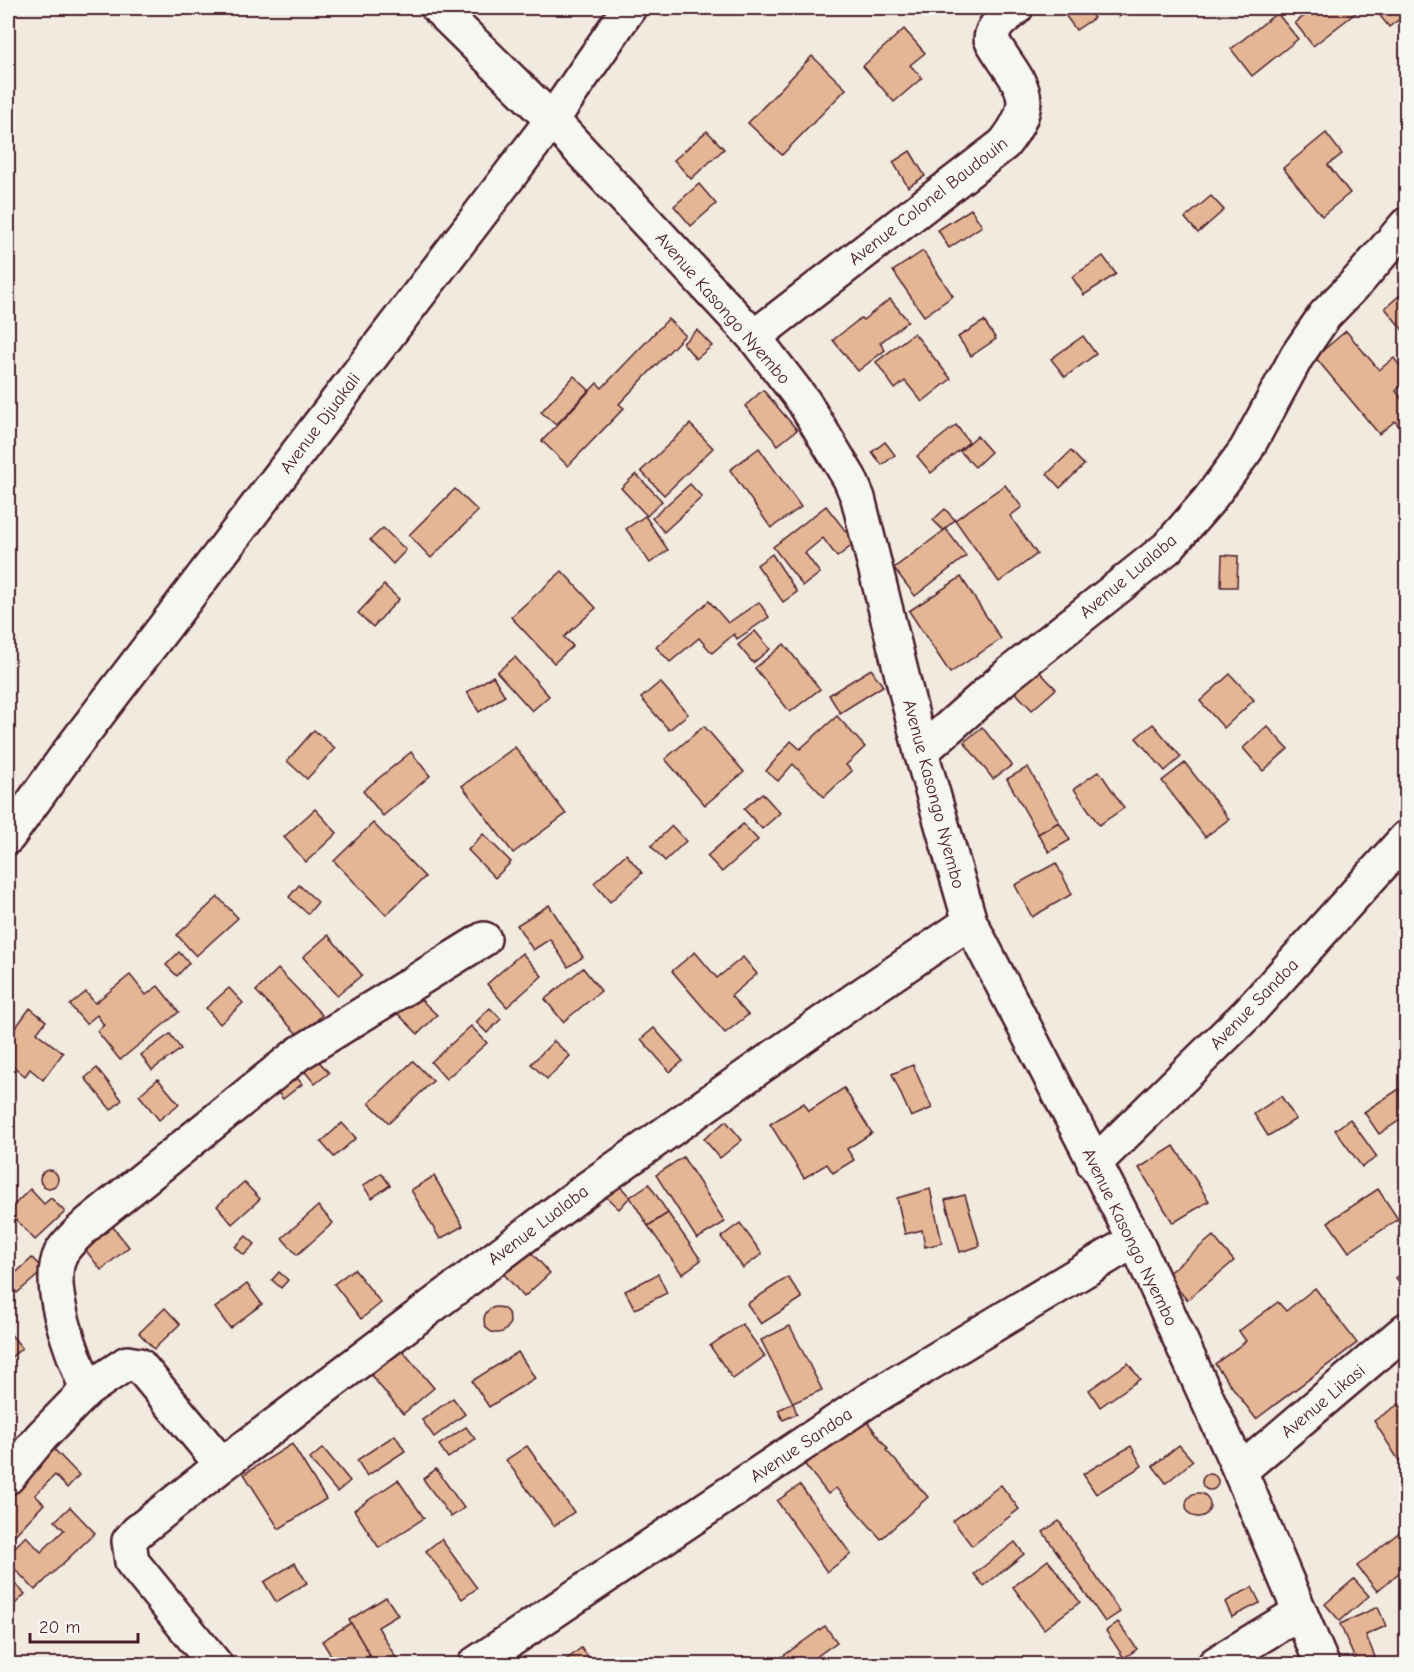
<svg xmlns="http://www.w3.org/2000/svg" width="1414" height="1672" font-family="'Comic Neue',sans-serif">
	<rect width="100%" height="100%" fill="#f2e9df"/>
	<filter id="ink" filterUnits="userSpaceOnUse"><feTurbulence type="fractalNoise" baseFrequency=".0167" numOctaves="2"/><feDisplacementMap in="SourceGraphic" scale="12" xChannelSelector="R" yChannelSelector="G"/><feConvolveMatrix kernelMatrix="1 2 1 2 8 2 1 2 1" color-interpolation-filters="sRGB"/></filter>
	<g filter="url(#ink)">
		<g fill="#e4b695" stroke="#4a1f2b" stroke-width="1.5">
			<path d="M 1060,8 L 1086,8 L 1094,18 L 1076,30 Z"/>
			<path d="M 1112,8 L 1132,8 L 1119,17 Z"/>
			<path d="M 1315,8 L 1362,8 L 1313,46 L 1295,23 Z"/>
			<path d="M 1374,8 L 1403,8 L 1406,14 L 1389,27 Z"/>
			<path d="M 1277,13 L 1298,39 L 1252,76 L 1231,49 Z"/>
			<path d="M 904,29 L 925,53 L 910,65 L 922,78 L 894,102 L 863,66 Z"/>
			<path d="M 812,56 L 846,89 L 782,155 L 748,123 Z"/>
			<path d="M 707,131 L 724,149 L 691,179 L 674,160 Z"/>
			<path d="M 1326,133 L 1342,154 L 1328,165 L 1350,193 L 1322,216 L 1283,168 Z"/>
			<path d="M 910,151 L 925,176 L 908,187 L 893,162 Z"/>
			<path d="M 699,184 L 716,204 L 691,226 L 674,206 Z"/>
			<path d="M 1211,196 L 1224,210 L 1198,233 L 1185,218 Z"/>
			<path d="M 971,209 L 982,226 L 949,248 L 938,230 Z"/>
			<path d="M 923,251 L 953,296 L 924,316 L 893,271 Z"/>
			<path d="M 1103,256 L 1116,274 L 1084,295 L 1072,277 Z"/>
			<path d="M 1406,290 L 1406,334 L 1385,308 Z"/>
			<path d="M 890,299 L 908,321 L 880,343 L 885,350 L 858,371 L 833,340 L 861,318 L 863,320 Z"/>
			<path d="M 668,319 L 685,335 L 619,404 L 624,408 L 568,466 L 542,441 L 597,383 L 602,388 Z"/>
			<path d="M 984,321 L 996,339 L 971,356 L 958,337 Z"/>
			<path d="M 697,330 L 712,346 L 696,359 L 683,343 Z"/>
			<path d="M 1346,331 L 1379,370 L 1394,358 L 1406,374 L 1406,381 L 1396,391 L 1406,404 L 1406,412 L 1404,413 L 1406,416 L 1406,431 L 1404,433 L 1395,421 L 1379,434 L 1315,357 Z"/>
			<path d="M 914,333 L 951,379 L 922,402 L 905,381 L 895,389 L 876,362 Z"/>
			<path d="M 1083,336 L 1096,354 L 1065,377 L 1051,359 Z"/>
			<path d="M 574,376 L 589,390 L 556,425 L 541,412 Z"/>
			<path d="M 763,390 L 797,430 L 778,445 L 745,406 Z"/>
			<path d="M 690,424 L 713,448 L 664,495 L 641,471 Z"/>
			<path d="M 956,425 L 969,442 L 931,473 L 917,456 Z"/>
			<path d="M 977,436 L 991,452 L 975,467 L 960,451 Z"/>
			<path d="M 885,442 L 895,455 L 882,465 L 872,452 Z"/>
			<path d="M 759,448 L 801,507 L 771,528 L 730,470 Z"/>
			<path d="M 1071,451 L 1084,465 L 1060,488 L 1047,474 Z"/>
			<path d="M 636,474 L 662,501 L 647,516 L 621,488 Z"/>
			<path d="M 690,484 L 702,497 L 664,532 L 652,518 Z"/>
			<path d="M 1005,485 L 1022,507 L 1010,516 L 1037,554 L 999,582 L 955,520 Z"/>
			<path d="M 455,489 L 478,511 L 431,558 L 409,535 Z"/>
			<path d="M 826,506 L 855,543 L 837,557 L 823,538 L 805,553 L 820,573 L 803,586 L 773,547 Z"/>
			<path d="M 945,509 L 955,520 L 943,530 L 933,520 Z"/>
			<path d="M 645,516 L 668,550 L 650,563 L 626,529 Z"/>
			<path d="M 383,528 L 406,550 L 393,564 L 370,540 Z"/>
			<path d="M 946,529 L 966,556 L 915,596 L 894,568 Z"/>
			<path d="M 772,554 L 797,592 L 783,602 L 757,565 Z"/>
			<path d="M 1222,555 L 1238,556 L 1237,587 L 1221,587 Z"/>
			<path d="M 562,571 L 596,608 L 564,637 L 573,646 L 554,663 L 511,617 Z"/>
			<path d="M 961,577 L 1001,639 L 950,673 L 909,611 Z"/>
			<path d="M 384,585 L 399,599 L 373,627 L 358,613 Z"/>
			<path d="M 709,601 L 728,623 L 759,602 L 769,617 L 737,639 L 734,634 L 712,653 L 699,638 L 670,662 L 656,647 Z"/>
			<path d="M 755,631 L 770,649 L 753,663 L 738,645 Z"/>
			<path d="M 784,644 L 820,689 L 790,712 L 755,668 Z"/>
			<path d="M 515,657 L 549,696 L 532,711 L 497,672 Z"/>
			<path d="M 1034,666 L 1056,689 L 1032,710 L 1011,688 Z"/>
			<path d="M 871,669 L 883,686 L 840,713 L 829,695 Z"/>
			<path d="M 1230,674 L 1254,700 L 1224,728 L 1200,701 Z"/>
			<path d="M 493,676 L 505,696 L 479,712 L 467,692 Z"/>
			<path d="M 660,682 L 688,714 L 669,730 L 641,698 Z"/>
			<path d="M 837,716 L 865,747 L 846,765 L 852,771 L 824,797 L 793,764 L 778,781 L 766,771 L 791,741 L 800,749 Z"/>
			<path d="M 1153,724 L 1181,757 L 1165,771 L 1136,738 Z"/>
			<path d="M 704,726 L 744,772 L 705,805 L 665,759 Z"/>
			<path d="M 1267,726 L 1288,749 L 1263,771 L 1243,748 Z"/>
			<path d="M 982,727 L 1012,765 L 993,779 L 964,742 Z"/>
			<path d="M 314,730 L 335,748 L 307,779 L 287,761 Z"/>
			<path d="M 515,747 L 566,814 L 513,853 L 462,786 Z"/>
			<path d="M 411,752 L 430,776 L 383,816 L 363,791 Z"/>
			<path d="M 1185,763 L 1229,819 L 1205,837 L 1162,781 Z"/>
			<path d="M 1028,767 L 1059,822 L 1038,834 L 1007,779 Z"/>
			<path d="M 1099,771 L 1124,808 L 1099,825 L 1074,789 Z"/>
			<path d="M 762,793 L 780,813 L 762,829 L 744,809 Z"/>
			<path d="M 315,809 L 337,833 L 306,862 L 284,837 Z"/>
			<path d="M 1059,822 L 1070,840 L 1049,852 L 1038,834 Z"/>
			<path d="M 373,823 L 425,877 L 386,915 L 334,861 Z"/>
			<path d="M 743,824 L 758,840 L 722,872 L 707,856 Z"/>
			<path d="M 672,826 L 686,841 L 665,861 L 651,846 Z"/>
			<path d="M 483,834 L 511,862 L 495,878 L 468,850 Z"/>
			<path d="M 626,854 L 642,873 L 610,902 L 594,883 Z"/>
			<path d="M 1056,863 L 1072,894 L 1032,917 L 1015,885 Z"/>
			<path d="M 299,885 L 318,902 L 308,914 L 289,897 Z"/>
			<path d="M 218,897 L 238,918 L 196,956 L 177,935 Z"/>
			<path d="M 549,905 L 583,957 L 568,967 L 550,939 L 533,950 L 517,925 Z"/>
			<path d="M 328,935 L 362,975 L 337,996 L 303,957 Z"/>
			<path d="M 179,952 L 189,963 L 177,976 L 166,965 Z"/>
			<path d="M 695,952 L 717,978 L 743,957 L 757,974 L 731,996 L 748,1015 L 725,1033 L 672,971 Z"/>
			<path d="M 522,953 L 542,976 L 507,1007 L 487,984 Z"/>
			<path d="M 583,968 L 601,991 L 563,1022 L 545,999 Z"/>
			<path d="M 278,969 L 322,1015 L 300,1037 L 256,991 Z"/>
			<path d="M 130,975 L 146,995 L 158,986 L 179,1012 L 120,1060 L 97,1031 L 104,1025 L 97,1015 L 86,1024 L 70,1005 L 86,992 L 95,1003 Z"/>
			<path d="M 229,988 L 243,1003 L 220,1024 L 206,1008 Z"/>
			<path d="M 415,994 L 437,1015 L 418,1034 L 397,1013 Z"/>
			<path d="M 30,1008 L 46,1021 L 37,1033 L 63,1053 L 43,1080 L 30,1069 L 25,1076 L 8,1062 L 11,1054 L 8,1051 L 8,1038 Z"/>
			<path d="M 490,1008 L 501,1019 L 487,1033 L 476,1022 Z"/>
			<path d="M 471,1026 L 487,1043 L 446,1079 L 431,1062 Z"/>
			<path d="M 654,1028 L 683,1061 L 670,1072 L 641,1039 Z"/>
			<path d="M 170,1034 L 181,1049 L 152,1070 L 141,1055 Z"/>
			<path d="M 554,1041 L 570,1056 L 547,1079 L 531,1064 Z"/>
			<path d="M 310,1051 L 329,1073 L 315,1084 L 297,1062 Z"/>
			<path d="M 413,1061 L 433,1081 L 389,1123 L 369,1103 Z"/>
			<path d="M 913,1065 L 932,1108 L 911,1117 L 892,1074 Z"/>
			<path d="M 288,1066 L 302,1084 L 283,1099 L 269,1081 Z"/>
			<path d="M 97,1068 L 122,1100 L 111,1110 L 85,1078 Z"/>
			<path d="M 158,1079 L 179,1104 L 159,1120 L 139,1095 Z"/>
			<path d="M 844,1088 L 872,1133 L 847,1149 L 854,1160 L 833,1173 L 827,1164 L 804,1178 L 770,1124 L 804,1103 L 809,1111 Z"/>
			<path d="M 1399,1089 L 1406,1100 L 1406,1116 L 1379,1134 L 1364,1112 Z"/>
			<path d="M 1281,1096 L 1296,1119 L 1268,1136 L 1254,1114 Z"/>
			<path d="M 1350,1119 L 1377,1157 L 1362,1167 L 1335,1130 Z"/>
			<path d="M 726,1121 L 742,1140 L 720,1158 L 704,1139 Z"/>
			<path d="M 342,1123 L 356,1138 L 334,1157 L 321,1142 Z"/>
			<path d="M 1174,1146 L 1209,1201 L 1173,1223 L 1139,1168 Z"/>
			<path d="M 683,1157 L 725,1222 L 697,1239 L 656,1175 Z"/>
			<circle cx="49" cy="1179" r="9"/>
			<path d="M 381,1173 L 390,1185 L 372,1198 L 363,1186 Z"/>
			<path d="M 434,1176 L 463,1226 L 440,1239 L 411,1190 Z"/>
			<path d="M 244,1182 L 260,1199 L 232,1224 L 217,1206 Z"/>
			<path d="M 617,1183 L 630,1197 L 619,1209 L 605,1196 Z"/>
			<path d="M 649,1184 L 668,1213 L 648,1226 L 630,1197 Z"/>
			<path d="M 30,1189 L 44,1204 L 51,1198 L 65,1212 L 35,1240 L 8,1211 Z"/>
			<path d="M 930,1189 L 942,1243 L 925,1247 L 922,1230 L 905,1234 L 897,1198 Z"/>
			<path d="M 1378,1189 L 1398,1219 L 1349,1252 L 1328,1222 Z"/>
			<path d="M 965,1195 L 980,1246 L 960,1252 L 945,1200 Z"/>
			<path d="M 318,1206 L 333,1223 L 297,1255 L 282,1238 Z"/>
			<path d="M 668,1213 L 701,1260 L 682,1274 L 648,1226 Z"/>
			<path d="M 105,1217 L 129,1247 L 101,1270 L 77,1239 Z"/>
			<path d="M 740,1223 L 762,1254 L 743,1268 L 721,1237 Z"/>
			<path d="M 246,1236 L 255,1244 L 244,1255 L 235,1247 Z"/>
			<path d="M 1213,1236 L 1234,1261 L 1187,1300 L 1166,1275 Z"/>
			<path d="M 529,1250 L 550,1273 L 524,1297 L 503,1273 Z"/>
			<path d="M 32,1258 L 44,1270 L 17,1293 L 8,1283 L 8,1280 Z"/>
			<path d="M 354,1269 L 381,1303 L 361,1319 L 334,1284 Z"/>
			<path d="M 1406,1269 L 1406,1289 L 1396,1278 Z"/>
			<path d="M 279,1272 L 288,1280 L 281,1288 L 272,1280 Z"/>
			<path d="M 658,1274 L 667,1293 L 635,1309 L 625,1291 Z"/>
			<path d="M 788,1277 L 802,1298 L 761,1324 L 747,1304 Z"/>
			<path d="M 247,1284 L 262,1304 L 230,1328 L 215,1308 Z"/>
			<path d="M 1315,1288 L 1357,1343 L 1256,1419 L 1215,1364 L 1246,1341 L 1239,1331 L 1278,1302 L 1286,1311 Z"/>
			<circle cx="497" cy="1320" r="13"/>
			<path d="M 165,1308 L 180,1324 L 154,1349 L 139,1333 Z"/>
			<path d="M 742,1324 L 765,1356 L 733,1379 L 710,1346 Z"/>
			<path d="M 790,1326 L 822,1390 L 793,1403 L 761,1340 Z"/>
			<path d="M 8,1331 L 22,1348 L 8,1360 Z"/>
			<path d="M 401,1349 L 434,1388 L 403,1414 L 371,1375 Z"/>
			<path d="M 518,1352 L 535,1378 L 489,1407 L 472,1381 Z"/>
			<path d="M 1128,1363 L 1140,1379 L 1100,1407 L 1089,1390 Z"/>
			<path d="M 453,1398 L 465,1414 L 434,1437 L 422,1420 Z"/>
			<path d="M 793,1403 L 797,1414 L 783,1420 L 778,1410 Z"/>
			<path d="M 1399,1404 L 1406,1414 L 1406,1472 L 1374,1421 Z"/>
			<path d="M 863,1416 L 888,1449 L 886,1450 L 928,1497 L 881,1539 L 836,1488 L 828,1494 L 802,1461 Z"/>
			<path d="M 466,1427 L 475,1439 L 448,1458 L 439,1445 Z"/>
			<path d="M 395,1435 L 405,1451 L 367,1476 L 357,1460 Z"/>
			<path d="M 292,1444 L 326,1499 L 279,1529 L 244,1474 Z"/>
			<path d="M 1179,1445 L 1193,1461 L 1166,1483 L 1153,1466 Z"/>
			<path d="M 527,1446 L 574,1512 L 554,1526 L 506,1460 Z"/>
			<path d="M 1131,1446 L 1142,1466 L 1096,1494 L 1083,1474 Z"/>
			<path d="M 53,1448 L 79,1475 L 67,1488 L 55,1475 L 35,1495 L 44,1504 L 8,1542 L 8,1494 Z"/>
			<path d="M 323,1448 L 350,1481 L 337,1492 L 310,1459 Z"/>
			<path d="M 436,1469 L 464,1508 L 451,1517 L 423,1479 Z"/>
			<circle cx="1210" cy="1482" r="8"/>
			<path d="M 398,1480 L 424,1518 L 379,1548 L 354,1510 Z"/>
			<path d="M 800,1485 L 851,1554 L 827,1572 L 777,1501 Z"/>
			<path d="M 1001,1485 L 1019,1509 L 972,1546 L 953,1521 Z"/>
			<circle cx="1198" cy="1505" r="12"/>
			<path d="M 70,1507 L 95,1533 L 35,1590 L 8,1562 L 8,1554 L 26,1536 L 41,1552 L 64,1530 L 55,1521 Z"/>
			<path d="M 1059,1521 L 1120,1612 L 1105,1622 L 1043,1532 Z"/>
			<path d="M 1406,1527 L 1406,1567 L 1377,1591 L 1357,1566 Z"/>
			<path d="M 441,1539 L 477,1588 L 462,1599 L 426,1551 Z"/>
			<path d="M 1015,1542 L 1024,1554 L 984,1586 L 974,1574 Z"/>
			<path d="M 1048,1560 L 1080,1602 L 1044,1629 L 1013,1587 Z"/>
			<path d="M 295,1563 L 307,1583 L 276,1602 L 264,1582 Z"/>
			<path d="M 8,1577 L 25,1594 L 13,1606 L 8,1600 Z"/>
			<path d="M 1354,1579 L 1369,1596 L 1340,1621 L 1325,1604 Z"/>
			<path d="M 1252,1587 L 1260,1603 L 1232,1617 L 1225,1602 Z"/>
			<path d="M 386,1597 L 398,1615 L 378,1627 L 396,1658 L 385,1664 L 375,1664 L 349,1620 Z"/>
			<path d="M 1378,1607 L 1386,1626 L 1366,1635 L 1375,1657 L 1357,1664 L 1340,1624 Z"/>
			<path d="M 1118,1622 L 1137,1649 L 1124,1658 L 1106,1631 Z"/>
			<path d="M 351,1623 L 370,1655 L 354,1664 L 331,1664 L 335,1662 L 322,1641 Z"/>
			<path d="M 825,1626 L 837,1642 L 806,1664 L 772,1664 Z"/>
			<path d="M 581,1648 L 595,1664 L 561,1664 Z"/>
		</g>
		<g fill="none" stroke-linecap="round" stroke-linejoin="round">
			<defs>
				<g id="minor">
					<path d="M 438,8 L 552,120 L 754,337 L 804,402 L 850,479 L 858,498 L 921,752 L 970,922 L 1135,1240 L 1240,1471 L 1322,1664"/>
					<path d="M 754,337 L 1004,144 C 1043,95 1017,84 991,39 C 992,25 1007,16 1016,8"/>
					<path d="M 921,752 L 1009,674 L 1167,548 L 1208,501 L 1246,450 L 1297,356 L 1325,315 L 1359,280 L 1406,225"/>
					<path d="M 8,837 L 69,752 L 552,120 L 629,8"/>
					<path d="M 1094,1164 L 1248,1013 L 1406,838"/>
					<path d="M 87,1390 C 74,1356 44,1287 61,1253 C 67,1242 81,1231 90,1222 L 298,1054 L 484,939"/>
					<path d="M 1240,1471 L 1406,1330"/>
					<path d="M 8,1477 L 41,1437 L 87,1390 L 127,1363 L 139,1365 L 222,1465"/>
					<path d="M 215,1664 L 132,1562 L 129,1541 L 137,1532 L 222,1465 L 588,1188 L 856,999 L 970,922"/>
					<path d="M 475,1664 L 867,1401 L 1135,1240"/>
					<path d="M 1215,1664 L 1300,1612"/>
				</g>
			</defs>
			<use href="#minor" stroke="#4a1f2b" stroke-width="38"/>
			<use href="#minor" stroke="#f6f6f2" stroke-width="33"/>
		</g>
	</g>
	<g text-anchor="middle" stroke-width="4.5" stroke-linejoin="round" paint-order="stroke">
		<g font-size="18" fill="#4a1f2b" stroke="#f6f6f2">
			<text transform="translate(928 201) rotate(-38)" y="6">Avenue Colonel Baudouin</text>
			<text transform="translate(723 308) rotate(49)" y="6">Avenue Kasongo Nyembo</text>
			<text transform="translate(320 423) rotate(-53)" y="6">Avenue Djuakali</text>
			<text transform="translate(1128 576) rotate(-40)" y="6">Avenue Lualaba</text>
			<text transform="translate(934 794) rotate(75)" y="6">Avenue Kasongo Nyembo</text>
			<text transform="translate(1254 1004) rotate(-46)" y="6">Avenue Sandoa</text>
			<text transform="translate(538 1225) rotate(-37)" y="6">Avenue Lualaba</text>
			<text transform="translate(1130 1237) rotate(64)" y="6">Avenue Kasongo Nyembo</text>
			<text transform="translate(1323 1401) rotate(-40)" y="6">Avenue Likasi</text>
			<text transform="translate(801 1445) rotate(-34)" y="6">Avenue Sandoa</text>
		</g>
	</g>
	<rect width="1414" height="1672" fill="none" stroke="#f6f6f2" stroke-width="30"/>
	<rect x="15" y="15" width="1384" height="1642" fill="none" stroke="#4a1f2b" stroke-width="2" filter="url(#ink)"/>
	<path d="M30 1633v9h108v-9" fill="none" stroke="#4a1f2b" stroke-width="3"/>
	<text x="39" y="1633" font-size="18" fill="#4a1f2b" stroke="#f6f6f2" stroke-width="4.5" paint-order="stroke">20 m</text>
</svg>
